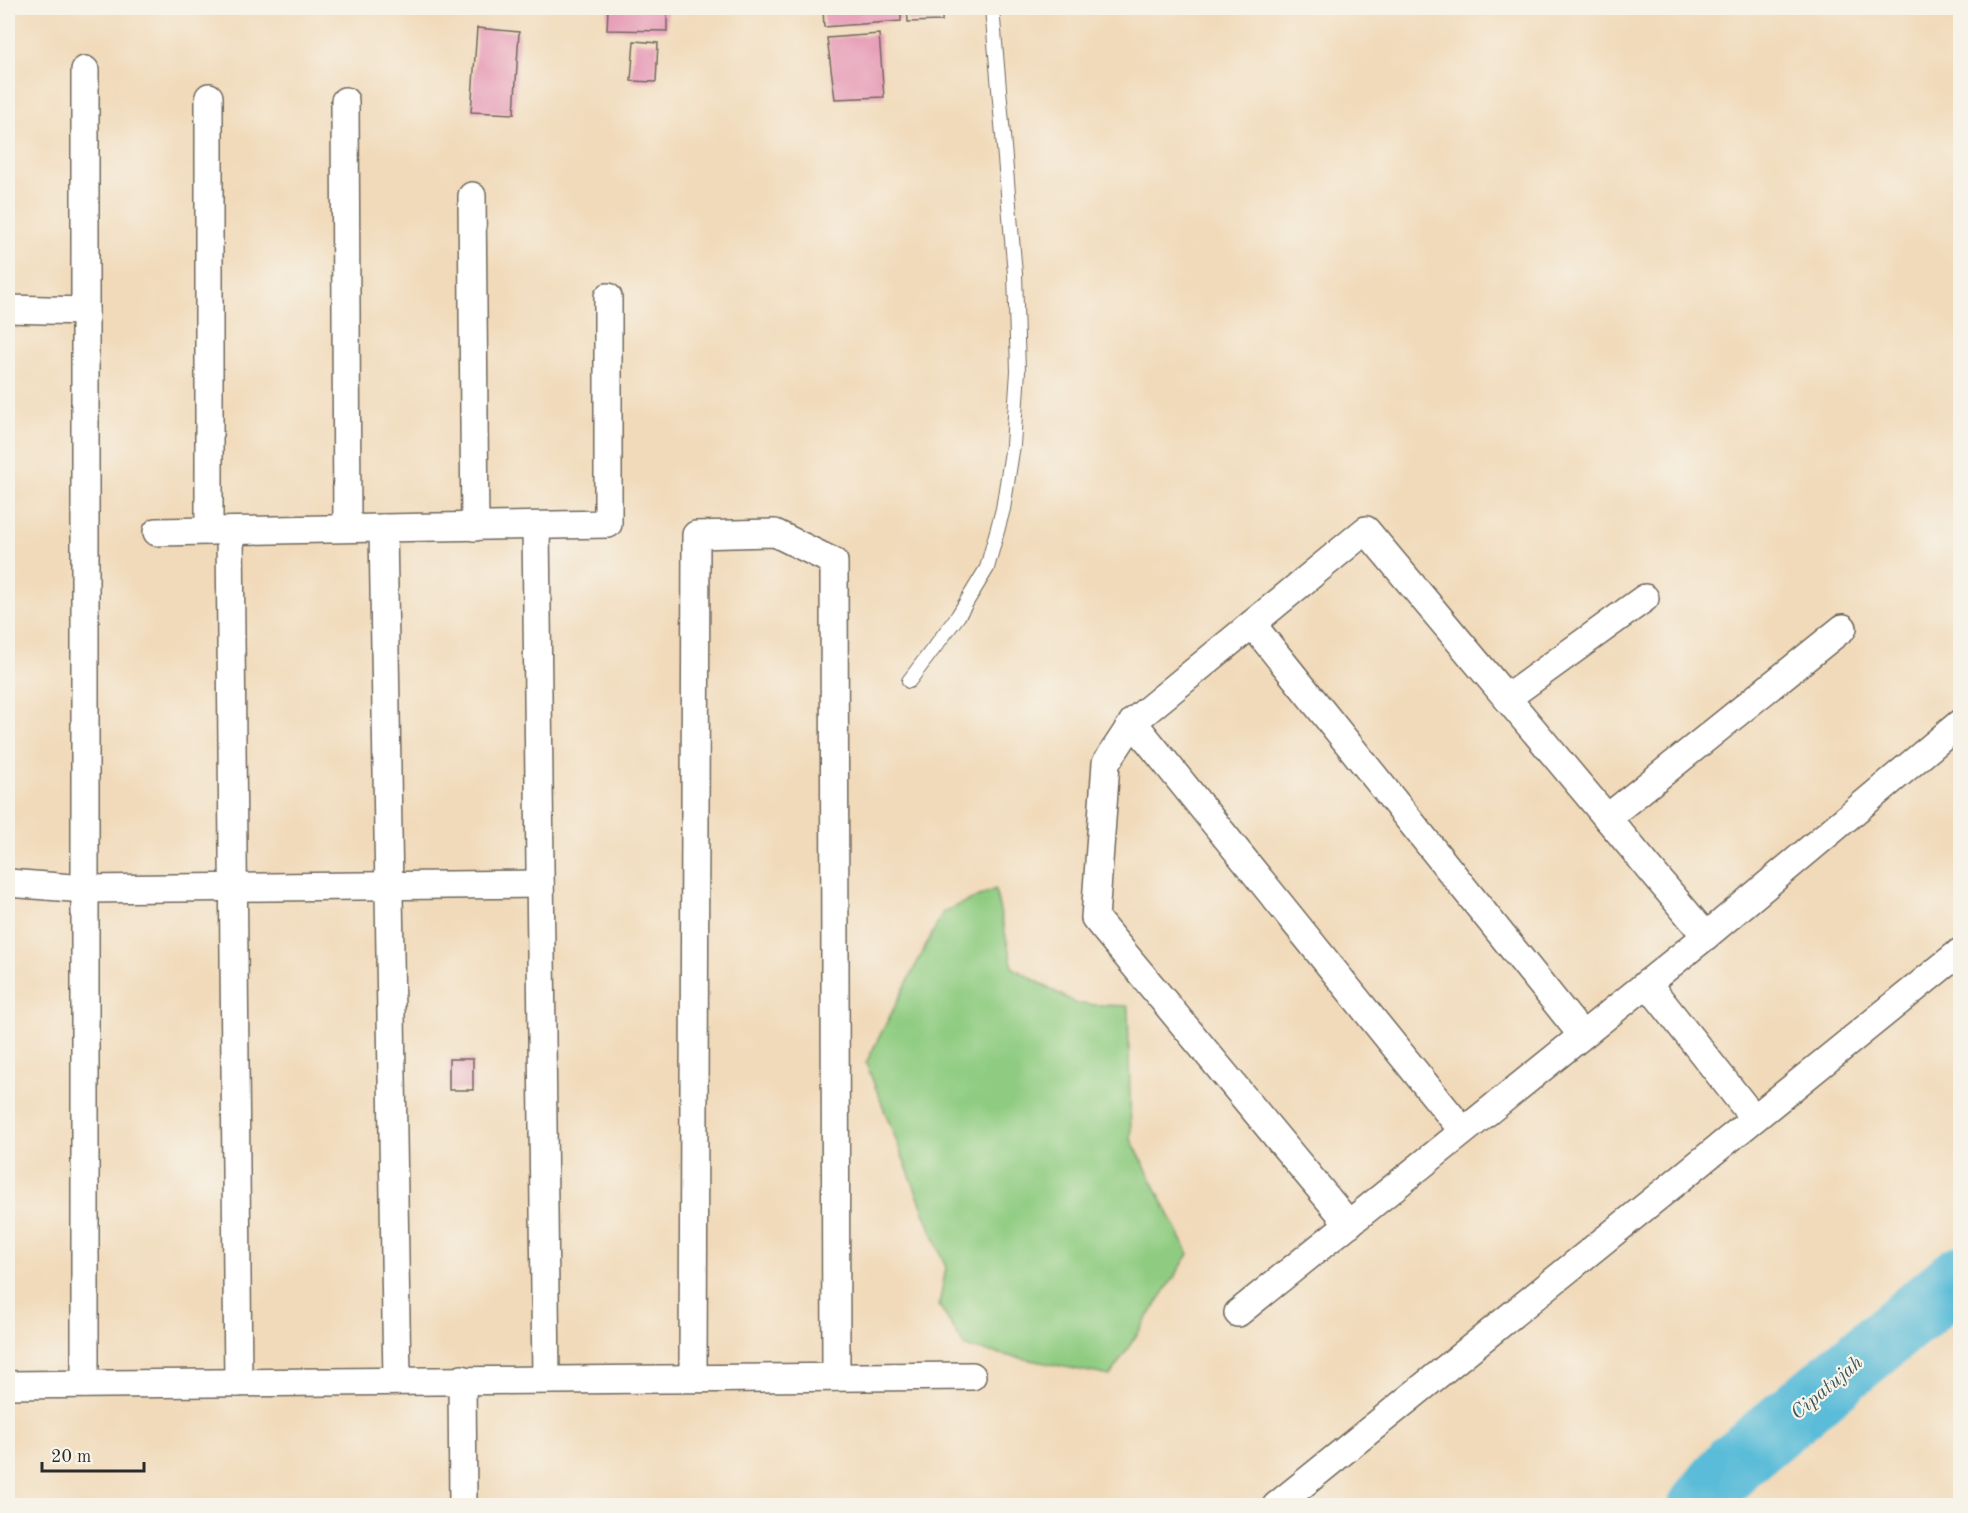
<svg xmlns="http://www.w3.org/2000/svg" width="1968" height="1513" font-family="'Old Standard TT',serif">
	<rect width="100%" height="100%" fill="#f7f3e8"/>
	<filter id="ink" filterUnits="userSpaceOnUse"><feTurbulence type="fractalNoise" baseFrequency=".0167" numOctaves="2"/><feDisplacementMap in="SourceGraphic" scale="12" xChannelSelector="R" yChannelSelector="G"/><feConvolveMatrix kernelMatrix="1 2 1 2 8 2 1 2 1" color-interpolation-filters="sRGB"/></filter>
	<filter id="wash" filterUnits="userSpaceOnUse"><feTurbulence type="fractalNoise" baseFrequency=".008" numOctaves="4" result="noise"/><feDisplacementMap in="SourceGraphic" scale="24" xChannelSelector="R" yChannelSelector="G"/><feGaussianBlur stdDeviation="1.35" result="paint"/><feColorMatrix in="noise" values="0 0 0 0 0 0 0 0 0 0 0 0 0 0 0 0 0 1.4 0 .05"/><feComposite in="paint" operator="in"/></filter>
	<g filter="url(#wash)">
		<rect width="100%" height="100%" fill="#f1daba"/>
		<path fill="#8fcc81" stroke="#5d7c56" stroke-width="1.5" d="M 995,889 L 1013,968 L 1077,1004 L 1128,1006 L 1131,1139 L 1189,1254 L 1110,1376 L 965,1347 L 939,1305 L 946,1268 L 866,1063 L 943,912 Z"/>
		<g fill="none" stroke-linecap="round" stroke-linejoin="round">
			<path stroke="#5abcd8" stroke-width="62" d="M 1699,1506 L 1734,1463 L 1960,1276"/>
		</g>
		<g id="blocks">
			<g fill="#e594b3">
				<path d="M 608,8 L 667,8 L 667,31 L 607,30 Z"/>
				<path d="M 823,8 L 901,8 L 901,21 L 824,27 Z"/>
				<path d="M 907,8 L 942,8 L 942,21 L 908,22 Z"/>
				<path d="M 477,28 L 519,32 L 514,114 L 471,112 Z"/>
				<path d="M 879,34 L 884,97 L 835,99 L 827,38 Z"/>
				<path d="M 634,41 L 658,43 L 656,82 L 631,81 Z"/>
				<rect x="449" y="1059" width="24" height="31"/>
			</g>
		</g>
	</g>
	<g filter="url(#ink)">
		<use href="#blocks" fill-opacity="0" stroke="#70685d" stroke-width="1.5"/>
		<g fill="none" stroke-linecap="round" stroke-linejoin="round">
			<defs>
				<path id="lane" d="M 909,681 L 958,616 L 987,568 L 1003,509 L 1013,445 L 1018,371 L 1015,274 L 992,8"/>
				<g id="street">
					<path d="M 209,97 L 209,531"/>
					<path d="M 345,101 L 347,528"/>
					<path d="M 472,196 L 475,527"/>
					<path d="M 8,309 L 85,311"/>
					<path d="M 536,526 L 546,1379"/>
					<path d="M 383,528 L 397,1380"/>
					<path d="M 230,531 L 238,1383"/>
					<path d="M 157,532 L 608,524 L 608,297"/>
					<path d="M 1252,624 L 1582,1035"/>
					<path d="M 1507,698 L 1645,598"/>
					<path d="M 1133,722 L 1463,1131"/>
					<path d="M 1607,818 L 1843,628"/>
					<path d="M 8,883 L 85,889 L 540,884"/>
					<path d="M 1647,983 L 1753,1117"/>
					<path d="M 1349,1224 L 1095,918 L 1106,763 L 1133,722 L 1366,530 L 1706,936"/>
					<path d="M 1238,1313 L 1706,936 L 1960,723"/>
					<path d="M 693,1377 L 696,535 L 775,533 L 834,562 L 836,1377"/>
					<path d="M 462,1379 L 463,1506"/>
					<path d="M 85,1384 L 85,70"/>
					<path d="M 8,1385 L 972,1376"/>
					<path d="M 1276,1506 L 1960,952"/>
				</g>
			</defs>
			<use href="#lane" stroke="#70685d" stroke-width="16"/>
			<use href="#street" stroke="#70685d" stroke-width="30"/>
			<use href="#lane" stroke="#fff" stroke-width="14"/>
			<use href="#street" stroke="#fff" stroke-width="27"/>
		</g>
	</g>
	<g text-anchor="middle" stroke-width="4.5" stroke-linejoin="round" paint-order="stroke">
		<g font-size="20" font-style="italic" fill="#39565f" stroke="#f7f3e8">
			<text transform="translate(1826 1387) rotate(-40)" y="7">Cipatujah</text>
		</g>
	</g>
	<rect width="1968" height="1513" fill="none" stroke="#f7f3e8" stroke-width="30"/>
	<path d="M42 1462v9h102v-9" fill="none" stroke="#2b2b2b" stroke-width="3"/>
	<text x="51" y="1462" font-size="18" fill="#2b2b2b" stroke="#f7f3e8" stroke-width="4.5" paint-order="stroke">20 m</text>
</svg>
